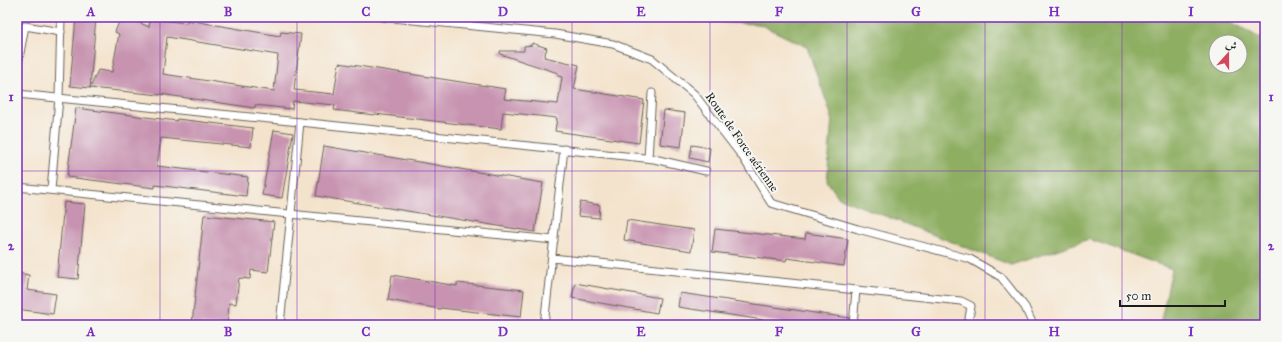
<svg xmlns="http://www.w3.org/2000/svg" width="1282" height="342" font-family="'IM FELL Great Primer',Amiri,serif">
	<rect width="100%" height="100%" fill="#f6f6f2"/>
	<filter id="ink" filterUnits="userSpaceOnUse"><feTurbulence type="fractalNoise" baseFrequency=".025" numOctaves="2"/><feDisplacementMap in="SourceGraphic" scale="8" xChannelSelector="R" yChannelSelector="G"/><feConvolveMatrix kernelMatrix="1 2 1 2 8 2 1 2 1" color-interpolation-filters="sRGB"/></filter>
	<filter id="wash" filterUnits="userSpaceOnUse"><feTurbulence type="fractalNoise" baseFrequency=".012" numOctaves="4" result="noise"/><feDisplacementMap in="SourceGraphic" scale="16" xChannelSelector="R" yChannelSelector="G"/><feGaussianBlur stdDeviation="0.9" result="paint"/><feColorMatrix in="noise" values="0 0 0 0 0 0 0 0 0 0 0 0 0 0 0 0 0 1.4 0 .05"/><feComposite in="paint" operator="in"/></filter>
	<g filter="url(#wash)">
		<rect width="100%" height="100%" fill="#f4e3cc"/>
		<path fill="#8eae62" stroke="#55653f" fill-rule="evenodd" d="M 651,17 L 1223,17 L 1265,41 L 1265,325 L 1160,325 L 1172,269 L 1089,239 L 1011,265 L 839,198 L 827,181 L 832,117 L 807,47 L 759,24 L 662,20 ZM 1216,42 L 1240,42 L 1240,66 L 1216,66 Z"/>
		<g id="blocks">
			<g fill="#c793b0" fill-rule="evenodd">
				<path d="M 76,17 L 96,17 L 90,88 L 70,86 Z"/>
				<path d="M 121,17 L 127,17 L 149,27 L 150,19 L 187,23 L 187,20 L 280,36 L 281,32 L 301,34 L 294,90 L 334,94 L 339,63 L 506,89 L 504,99 L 558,104 L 562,77 L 558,76 L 558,73 L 500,54 L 500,51 L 524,51 L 524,46 L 532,45 L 532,43 L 547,48 L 544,57 L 579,65 L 574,89 L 644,100 L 639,143 L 555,131 L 557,118 L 503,112 L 501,129 L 375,114 L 374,115 L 334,110 L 335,105 L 293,101 L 292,109 L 255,105 L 255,108 L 160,94 L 160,95 L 90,88 L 98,70 L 112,72 L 119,34 L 115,32 ZM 167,37 L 278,55 L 274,91 L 163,74 Z"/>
				<path d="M 76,108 L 177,121 L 177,119 L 253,128 L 251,147 L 161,138 L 157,166 L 248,177 L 246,196 L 155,185 L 155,188 L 67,177 Z"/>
				<path d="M 664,110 L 685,113 L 681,147 L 660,144 Z"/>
				<path d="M 274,130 L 293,133 L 282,198 L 262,195 Z"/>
				<path d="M 692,145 L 710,148 L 708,162 L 690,158 Z"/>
				<path d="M 324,146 L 543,183 L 535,232 L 316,196 Z"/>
				<path d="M 64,202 L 85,204 L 78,279 L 57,277 Z"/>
				<path d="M 580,202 L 600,205 L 599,218 L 578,216 Z"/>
				<path d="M 204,215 L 274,222 L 268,272 L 251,270 L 250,279 L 239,278 L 236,304 L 229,303 L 227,325 L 192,324 Z"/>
				<path d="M 627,220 L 694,230 L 691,251 L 624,240 Z"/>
				<path d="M 715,229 L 805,239 L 806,233 L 848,239 L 844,266 L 787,258 L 786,261 L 712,252 Z"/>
				<path d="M 17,273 L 29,275 L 27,290 L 56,294 L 53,314 L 24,310 L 17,310 Z"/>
				<path d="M 392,275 L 457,286 L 457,283 L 524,290 L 521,317 L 441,308 L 440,309 L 388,300 Z"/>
				<path d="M 575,283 L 660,298 L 657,313 L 572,298 Z"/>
				<path d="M 680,293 L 849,318 L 848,325 L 796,325 L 678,307 Z"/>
			</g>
		</g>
	</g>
	<g filter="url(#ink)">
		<use href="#blocks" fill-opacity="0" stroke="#68625a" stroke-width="1"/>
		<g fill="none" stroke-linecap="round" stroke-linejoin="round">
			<defs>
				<g id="lane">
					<path d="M 382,17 L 555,34 L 613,44 L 652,59 L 694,94 L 742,156 L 771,203 L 858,229 L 970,259 L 1001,277 L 1025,307 L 1033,325"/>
					<path d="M 17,69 L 25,26 L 61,32"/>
					<path d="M 17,94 L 300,122 L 654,159 L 706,171"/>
					<path d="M 648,158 L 652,93"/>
					<path d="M 17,187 L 554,240"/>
					<path d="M 51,190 L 59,98 L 61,17"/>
					<path d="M 552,258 L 961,301 L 971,306 L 968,325"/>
					<path d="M 280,325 L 300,122"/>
					<path d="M 544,325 L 564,149"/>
					<path d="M 853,325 L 856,290"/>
				</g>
			</defs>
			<use href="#lane" stroke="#68625a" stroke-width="9"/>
			<use href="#lane" stroke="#fff" stroke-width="7"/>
		</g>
	</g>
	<path fill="none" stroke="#7b2cbf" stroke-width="1" stroke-opacity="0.55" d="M 160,17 L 160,325M 297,17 L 297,325M 435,17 L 435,325M 572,17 L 572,325M 710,17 L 710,325M 847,17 L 847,325M 985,17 L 985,325M 1122,17 L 1122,325M 17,171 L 1265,171"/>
	<g text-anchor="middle" stroke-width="4" stroke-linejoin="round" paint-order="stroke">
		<g font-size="12" fill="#1c1c1c" stroke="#f6f6f2">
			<text transform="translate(742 142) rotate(55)" y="4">Route de Force aérienne</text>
		</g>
	</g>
	<rect width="1282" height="342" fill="none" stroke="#f6f6f2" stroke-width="44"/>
	<g transform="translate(1228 54) rotate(21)"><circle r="19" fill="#f6f6f2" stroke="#9f9f9c"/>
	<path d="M0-3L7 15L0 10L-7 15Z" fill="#d1495b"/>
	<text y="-6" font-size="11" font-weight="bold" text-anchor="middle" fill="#1c1c1c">ش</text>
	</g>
	<path d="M1120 300v6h105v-6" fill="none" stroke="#1c1c1c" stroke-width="2"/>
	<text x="1126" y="300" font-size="12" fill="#1c1c1c" stroke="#f6f6f2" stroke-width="3" paint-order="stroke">50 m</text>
	<rect x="22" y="22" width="1238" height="298" fill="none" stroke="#7b2cbf" stroke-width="1.5"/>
	<g font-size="13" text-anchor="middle" font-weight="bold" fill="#7b2cbf">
		<text x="91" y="16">A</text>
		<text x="228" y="16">B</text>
		<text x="366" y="16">C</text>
		<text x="503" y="16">D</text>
		<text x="641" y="16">E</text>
		<text x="779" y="16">F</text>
		<text x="916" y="16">G</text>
		<text x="1054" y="16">H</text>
		<text x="1191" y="16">I</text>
		<text x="11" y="101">1</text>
		<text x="1271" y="101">1</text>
		<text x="11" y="250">2</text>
		<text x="1271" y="250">2</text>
		<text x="91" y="336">A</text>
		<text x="228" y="336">B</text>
		<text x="366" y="336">C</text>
		<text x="503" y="336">D</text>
		<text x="641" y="336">E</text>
		<text x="779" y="336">F</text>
		<text x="916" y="336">G</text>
		<text x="1054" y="336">H</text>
		<text x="1191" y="336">I</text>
	</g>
</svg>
